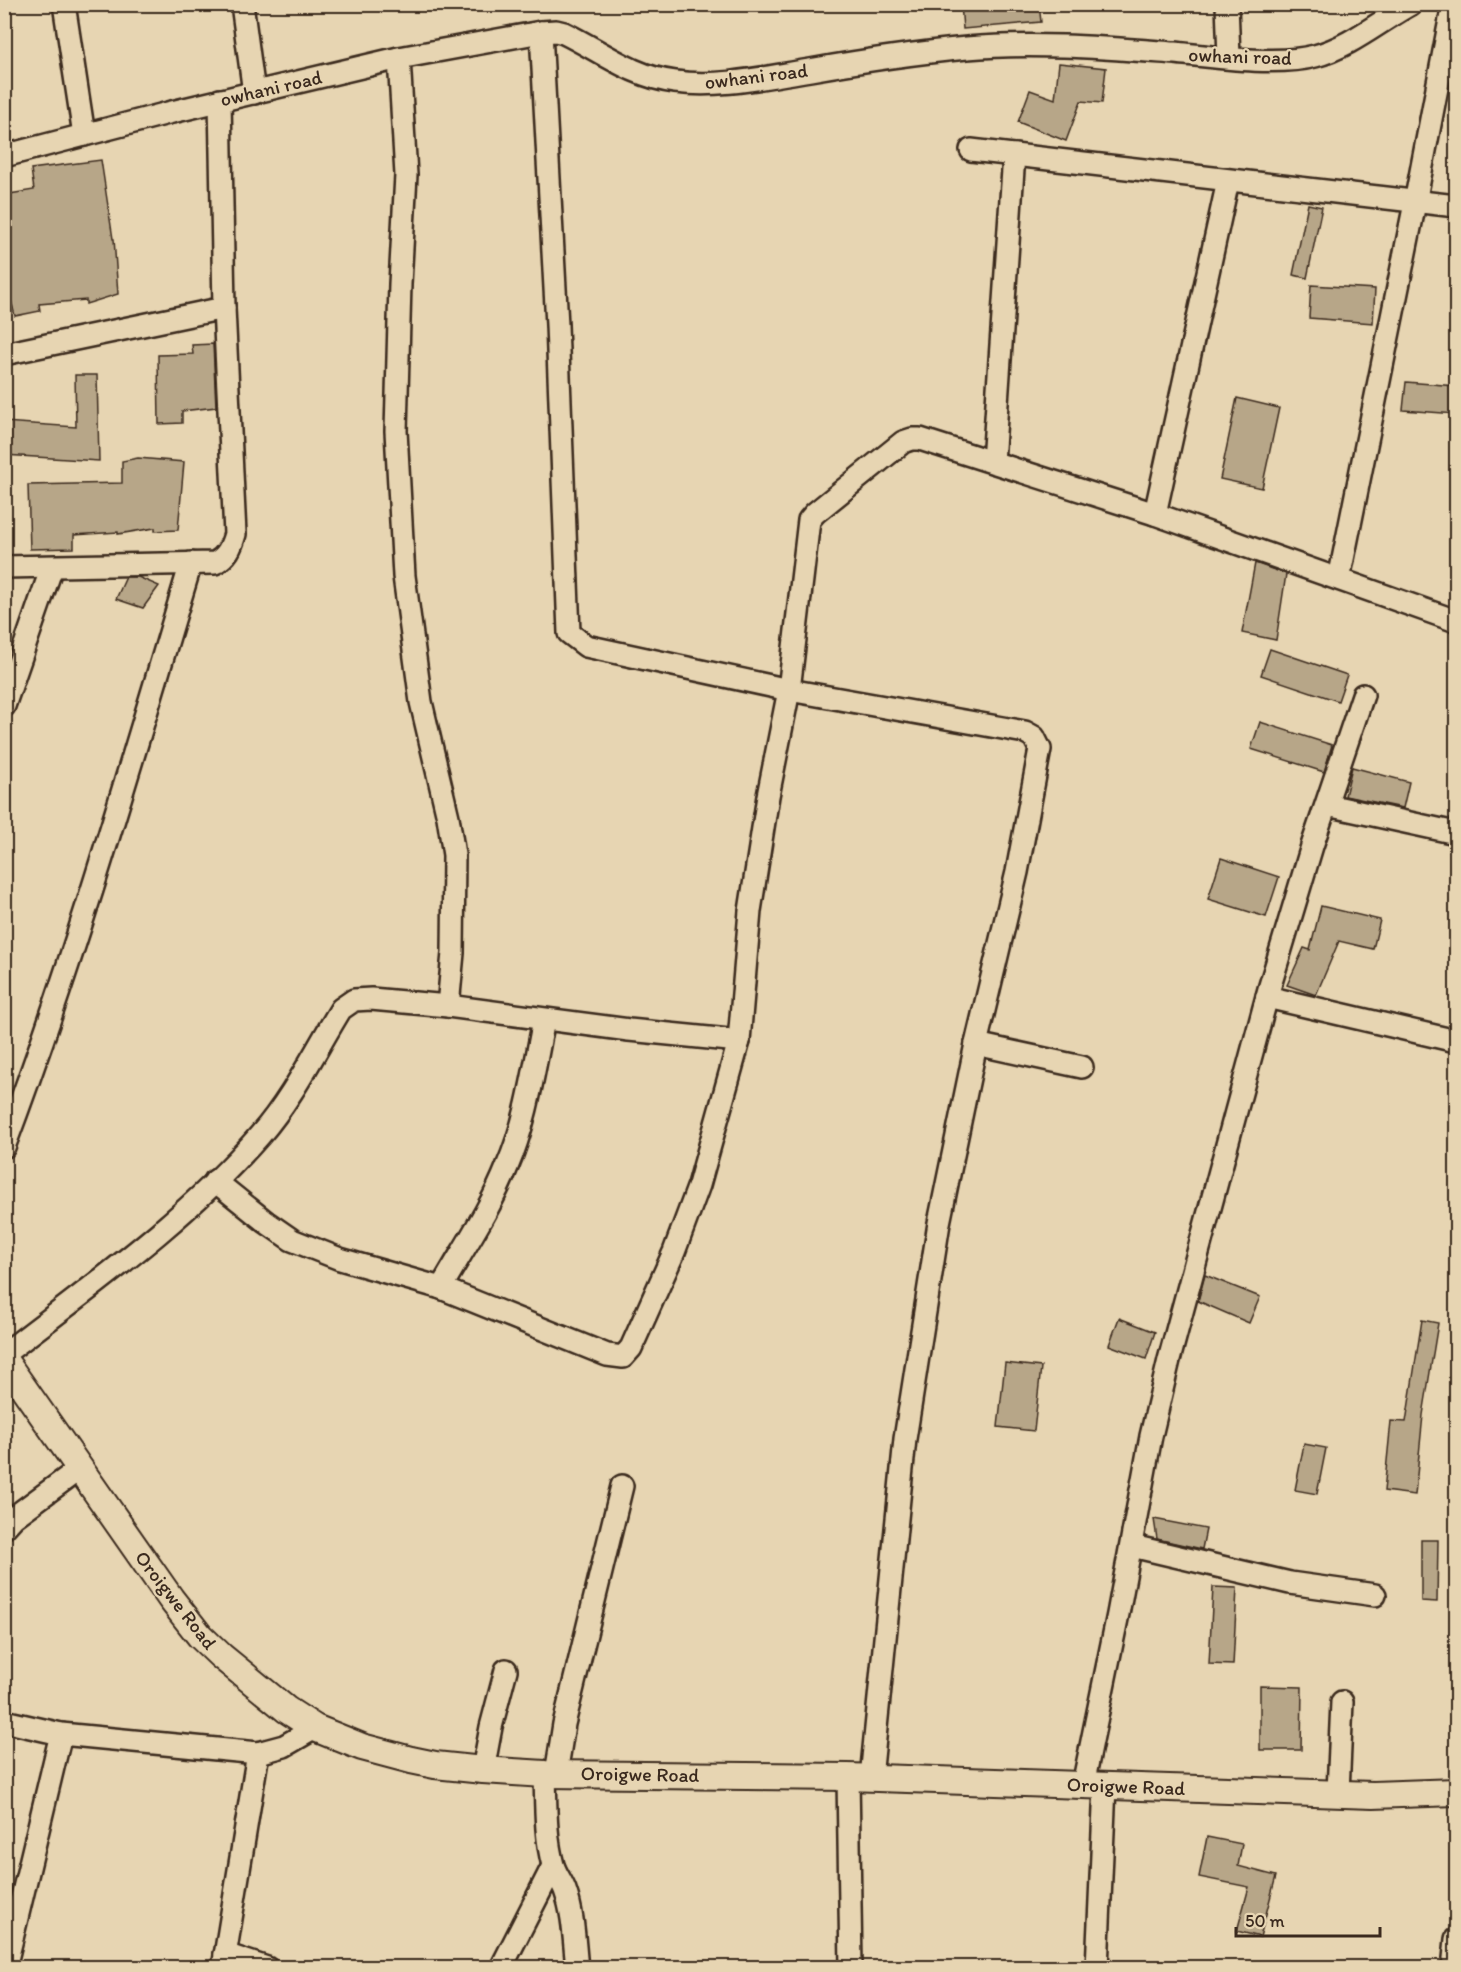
<svg xmlns="http://www.w3.org/2000/svg" width="1461" height="1972" font-family="Itim,sans-serif">
	<rect width="100%" height="100%" fill="#e7d5b2"/>
	<filter id="ink" filterUnits="userSpaceOnUse"><feTurbulence type="fractalNoise" baseFrequency=".0167" numOctaves="2"/><feDisplacementMap in="SourceGraphic" scale="12" xChannelSelector="R" yChannelSelector="G"/><feConvolveMatrix kernelMatrix="1 2 1 2 8 2 1 2 1" color-interpolation-filters="sRGB"/></filter>
	<g filter="url(#ink)">
		<g fill="#b7a688" stroke="#3b2a1e" stroke-width="1.5">
			<path d="M 961,4 L 1039,4 L 1041,22 L 963,29 Z"/>
			<path d="M 1059,63 L 1106,68 L 1102,103 L 1081,101 L 1066,141 L 1018,122 L 1030,90 L 1055,99 Z"/>
			<path d="M 101,160 L 113,239 L 114,239 L 118,294 L 86,304 L 86,300 L 39,304 L 40,311 L 15,316 L 4,272 L 4,195 L 34,190 L 31,169 Z"/>
			<path d="M 1308,204 L 1322,207 L 1307,278 L 1293,275 Z"/>
			<path d="M 1311,285 L 1375,289 L 1373,323 L 1309,318 Z"/>
			<path d="M 213,344 L 216,407 L 182,411 L 182,423 L 159,424 L 158,355 L 193,354 L 192,345 Z"/>
			<path d="M 75,375 L 97,375 L 99,461 L 4,455 L 4,422 L 76,427 Z"/>
			<path d="M 1406,382 L 1456,386 L 1456,414 L 1403,410 Z"/>
			<path d="M 1237,398 L 1279,408 L 1262,488 L 1220,479 Z"/>
			<path d="M 138,458 L 184,462 L 178,530 L 155,531 L 155,528 L 118,534 L 118,532 L 74,535 L 74,548 L 30,549 L 28,485 L 122,483 L 122,461 Z"/>
			<path d="M 1255,563 L 1286,574 L 1276,640 L 1242,633 Z"/>
			<path d="M 126,577 L 138,577 L 159,586 L 143,608 L 116,599 Z"/>
			<path d="M 1270,649 L 1347,675 L 1338,701 L 1261,675 Z"/>
			<path d="M 1260,722 L 1332,745 L 1324,772 L 1251,749 Z"/>
			<path d="M 1352,767 L 1409,782 L 1403,808 L 1345,796 Z"/>
			<path d="M 1221,858 L 1279,877 L 1266,917 L 1208,899 Z"/>
			<path d="M 1321,906 L 1380,920 L 1373,949 L 1339,941 L 1316,995 L 1287,985 L 1304,948 L 1310,950 Z"/>
			<path d="M 1205,1275 L 1260,1297 L 1249,1323 L 1198,1301 Z"/>
			<path d="M 1119,1318 L 1155,1332 L 1146,1359 L 1109,1345 Z"/>
			<path d="M 1422,1320 L 1438,1323 L 1423,1415 L 1415,1495 L 1384,1491 L 1391,1421 L 1406,1422 Z"/>
			<path d="M 1005,1363 L 1041,1367 L 1034,1431 L 998,1427 Z"/>
			<path d="M 1304,1444 L 1326,1448 L 1317,1494 L 1295,1490 Z"/>
			<path d="M 1154,1519 L 1206,1529 L 1202,1549 L 1157,1539 Z"/>
			<path d="M 1421,1540 L 1438,1540 L 1437,1602 L 1421,1601 Z"/>
			<path d="M 1213,1587 L 1237,1588 L 1233,1665 L 1209,1664 Z"/>
			<path d="M 1260,1686 L 1302,1687 L 1301,1750 L 1260,1750 Z"/>
			<path d="M 1207,1837 L 1242,1844 L 1238,1866 L 1276,1876 L 1260,1937 L 1237,1931 L 1249,1887 L 1199,1877 Z"/>
		</g>
		<g fill="none" stroke-linecap="round" stroke-linejoin="round">
			<defs>
				<g id="minor">
					<path d="M 64,4 L 84,135"/>
					<path d="M 242,4 L 254,93"/>
					<path d="M 1227,4 L 1229,58"/>
					<path d="M 541,32 L 557,325 L 569,633 L 586,646 L 789,690 L 1025,732 L 1034,737 L 1040,749 L 1017,872 L 976,1044 L 939,1223 L 905,1439 L 871,1778"/>
					<path d="M 399,58 L 406,175 L 400,284 L 396,431 L 404,576 L 421,702 L 448,817 L 454,855 L 453,953 L 448,1006"/>
					<path d="M 971,150 L 1456,206"/>
					<path d="M 4,156 L 172,112 L 399,58 L 541,32 L 556,31 L 564,33 C 601,51 633,77 675,82 C 720,88 765,77 810,70 C 861,61 914,53 967,48 C 1036,42 1106,48 1175,53 C 1214,57 1278,66 1315,56 C 1350,47 1380,21 1411,4"/>
					<path d="M 4,354 L 224,308"/>
					<path d="M 993,462 L 1014,155"/>
					<path d="M 1155,514 L 1228,181"/>
					<path d="M 4,567 L 215,563 C 227,556 231,548 235,534 L 224,308 L 220,100"/>
					<path d="M 1339,579 L 1415,203 L 1453,4"/>
					<path d="M 4,706 L 52,567"/>
					<path d="M 1327,805 L 1456,833"/>
					<path d="M 1267,997 L 1456,1041"/>
					<path d="M 976,1044 L 1082,1067"/>
					<path d="M 4,1147 C 76,956 132,759 191,563"/>
					<path d="M 215,1181 L 266,1222 L 292,1240 L 340,1259 L 441,1288 L 607,1355 L 623,1357 L 631,1348 L 674,1252 L 699,1185 L 739,1041 L 750,911 L 768,796 L 789,690 L 809,520 L 815,513 L 903,442 L 912,439 L 920,439 L 1155,514 L 1456,621"/>
					<path d="M 441,1288 C 463,1249 490,1210 507,1167 C 527,1121 534,1069 544,1020"/>
					<path d="M 4,1354 C 92,1286 187,1219 260,1135 C 293,1097 315,1051 341,1009 L 354,1000 L 371,999 L 448,1006 L 629,1030 L 739,1041"/>
					<path d="M 4,1528 L 14,1517 L 79,1469"/>
					<path d="M 1132,1546 L 1290,1583 L 1375,1595"/>
					<path d="M 4,1721 L 61,1734 L 258,1753 L 284,1746 L 315,1728"/>
					<path d="M 483,1770 L 491,1727 L 506,1670"/>
					<path d="M 545,1774 C 546,1804 545,1836 553,1865 C 556,1874 562,1882 565,1890 C 574,1915 574,1942 577,1968"/>
					<path d="M 556,1774 L 564,1724 L 622,1486"/>
					<path d="M 848,1777 L 851,1968"/>
					<path d="M 1083,1785 L 1118,1614 L 1151,1436 L 1169,1360 L 1269,989 L 1312,846 L 1363,695"/>
					<path d="M 1338,1792 L 1342,1702"/>
					<path d="M 225,1954 L 267,1968"/>
					<path d="M 5,1968 L 61,1734"/>
					<path d="M 223,1968 L 258,1753"/>
					<path d="M 501,1968 L 553,1866"/>
					<path d="M 1097,1968 L 1105,1786"/>
					<path d="M 1453,1968 L 1456,1939"/>
				</g>
				<path id="tertiary" d="M 4,1360 L 171,1599 L 200,1636 L 221,1656 L 287,1710 L 315,1728 L 362,1747 L 411,1760 L 435,1765 L 483,1770 L 545,1774 L 848,1777 L 1373,1795 L 1456,1792"/>
			</defs>
			<use href="#minor" stroke="#3b2a1e" stroke-width="26"/>
			<use href="#tertiary" stroke="#3b2a1e" stroke-width="30"/>
			<use href="#minor" stroke="#e7d5b2" stroke-width="21"/>
			<use href="#tertiary" stroke="#e7d5b2" stroke-width="26"/>
		</g>
	</g>
	<g text-anchor="middle" stroke-width="4.5" stroke-linejoin="round" paint-order="stroke">
		<g font-size="20" fill="#3b2a1e" stroke="#e7d5b2">
			<text transform="translate(1240 56) rotate(2)" y="7">owhani road</text>
			<text transform="translate(756 76) rotate(-7)" y="7">owhani road</text>
			<text transform="translate(271 88) rotate(-13)" y="7">owhani road</text>
			<text transform="translate(176 1600) rotate(52)" y="7">Oroigwe Road</text>
			<text transform="translate(640 1774) rotate(1)" y="7">Oroigwe Road</text>
			<text transform="translate(1126 1786) rotate(2)" y="7">Oroigwe Road</text>
		</g>
	</g>
	<rect width="1461" height="1972" fill="none" stroke="#e7d5b2" stroke-width="24"/>
	<rect x="12" y="12" width="1437" height="1948" fill="none" stroke="#3b2a1e" stroke-width="2" filter="url(#ink)"/>
	<path d="M1236 1927v9h144v-9" fill="none" stroke="#3b2a1e" stroke-width="3"/>
	<text x="1245" y="1927" font-size="18" fill="#3b2a1e" stroke="#e7d5b2" stroke-width="4.5" paint-order="stroke">50 m</text>
</svg>
